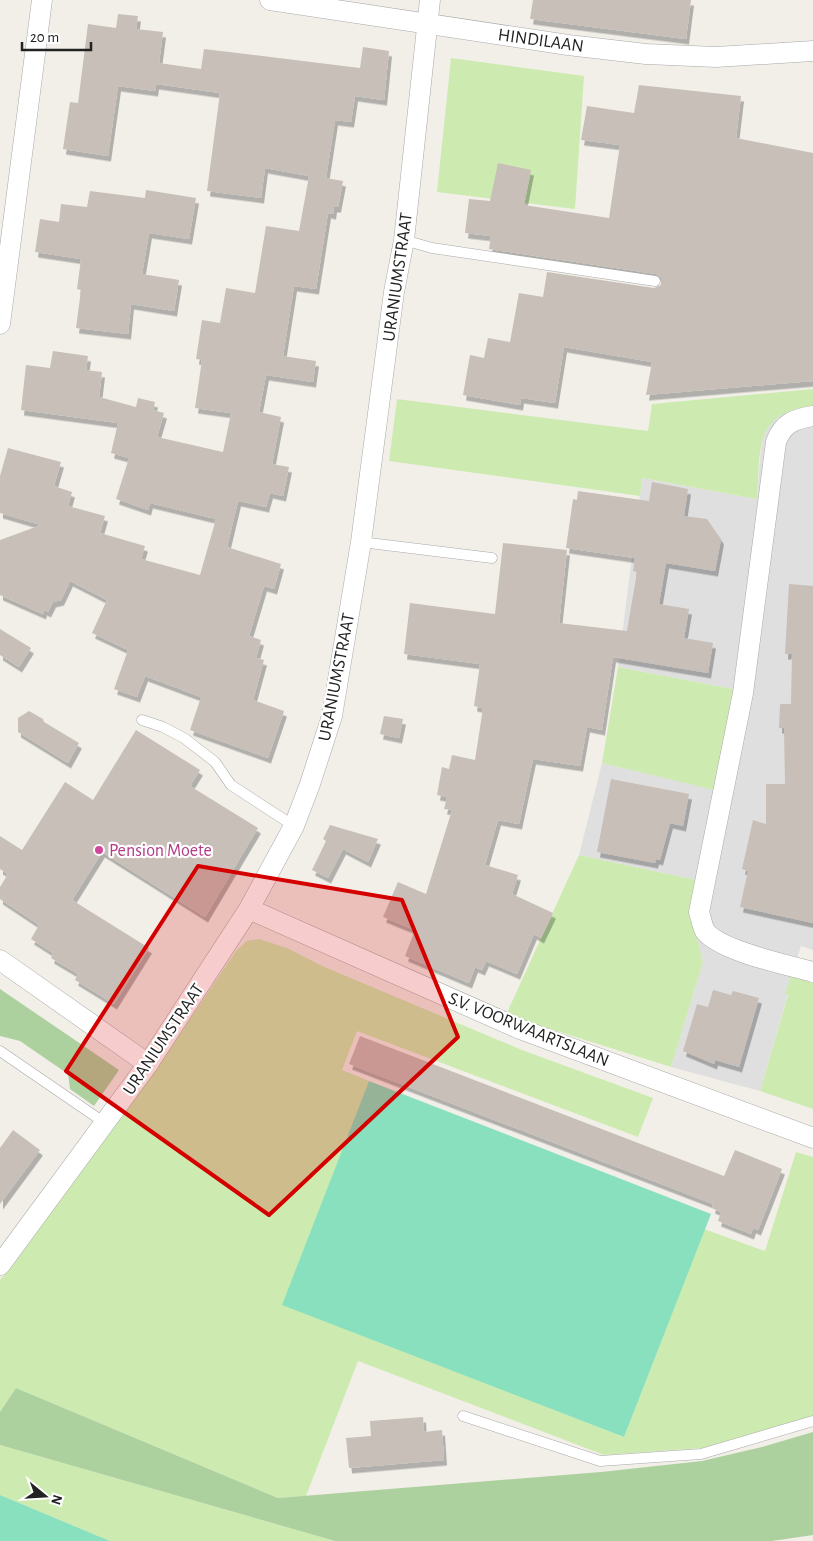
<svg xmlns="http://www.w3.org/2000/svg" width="813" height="1541" font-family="'Alegreya Sans',sans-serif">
	<defs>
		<filter id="shadow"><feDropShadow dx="3" dy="5.5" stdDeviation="0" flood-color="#0004"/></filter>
	</defs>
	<rect width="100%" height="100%" fill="#f2efe9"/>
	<path fill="#e0dfdf" d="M 813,406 L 813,950 L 801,946 L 791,976 L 786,994 L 788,994 L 760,1091 L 671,1067 L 703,962 L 693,921 L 696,880 L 579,855 L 602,763 L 714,789 L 733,689 L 618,667 L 642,478 L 757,499 L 761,447 L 765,431 L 772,420 L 787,411 Z"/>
	<g fill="#cdebb0">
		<path d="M 451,58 L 584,76 L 575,209 L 437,192 Z"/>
		<path d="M 813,389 L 813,406 C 752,413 761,450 757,499 L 642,478 L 640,496 L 389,461 L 397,399 L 648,431 L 652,404 Z"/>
		<path d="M 618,667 L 733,689 L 714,790 L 602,763 Z"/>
		<path d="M 579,855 L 696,880 L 693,921 L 703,962 L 671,1067 L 506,1015 Z"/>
		<path d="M 259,939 L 287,948 L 322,966 L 522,1050 L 653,1098 L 638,1137 L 357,1031 L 342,1070 L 369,1081 L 283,1305 L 624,1437 L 704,1229 L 765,1251 L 796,1152 L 813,1157 L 813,1416 L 703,1448 L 604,1455 L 358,1361 L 306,1496 L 278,1498 L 16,1388 L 0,1412 L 0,1280 L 164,1058 L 236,951 L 247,941 Z"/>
		<path d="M 791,976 L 813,983 L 813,1109 L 760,1091 L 788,995 L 785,994 Z"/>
		<path d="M 0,1445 L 335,1541 L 110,1541 L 0,1495 Z"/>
	</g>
	<g fill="#add19e">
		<path d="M 0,989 L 119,1070 L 94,1106 L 70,1089 L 68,1074 L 20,1041 L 0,1036 Z"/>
		<path d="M 16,1388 L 278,1498 L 601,1472 L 702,1461 L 762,1447 L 813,1432 L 813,1535 L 772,1541 L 335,1541 L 0,1445 L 0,1412 Z"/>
	</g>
	<g fill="#88e0be">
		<path d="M 369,1081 L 711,1214 L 624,1437 L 282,1305 Z"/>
		<path d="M 0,1495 L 110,1541 L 0,1541 Z"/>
	</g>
	<g fill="#c7bfb8" filter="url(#shadow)">
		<path d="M 533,0 L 691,0 L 686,39 L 530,19 Z"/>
		<path d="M 118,14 L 138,16 L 136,29 L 163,32 L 159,63 L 201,69 L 204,49 L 360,68 L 363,47 L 389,51 L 384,100 L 355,96 L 351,122 L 335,120 L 326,178 L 343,181 L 338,207 L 334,207 L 333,214 L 328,213 L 316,289 L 294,286 L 283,356 L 316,361 L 313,382 L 266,375 L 259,412 L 281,417 L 272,464 L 289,467 L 283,496 L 270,493 L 266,507 L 238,501 L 227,547 L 281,564 L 274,589 L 264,586 L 249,636 L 261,640 L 256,658 L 264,660 L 253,700 L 284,711 L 268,758 L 190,730 L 201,697 L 145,676 L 137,697 L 114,689 L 128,650 L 92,633 L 107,600 L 70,581 L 61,600 L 53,602 L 48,612 L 44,610 L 43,614 L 0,595 L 0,540 L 41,525 L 0,513 L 0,476 L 8,448 L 61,462 L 54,486 L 72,492 L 68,506 L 105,516 L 100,533 L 145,546 L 141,559 L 200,575 L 216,519 L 150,503 L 148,510 L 116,499 L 129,458 L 111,453 L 118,423 L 21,410 L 26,365 L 50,368 L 53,351 L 88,356 L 86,370 L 102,372 L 99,397 L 136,407 L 138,398 L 155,402 L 153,410 L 164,413 L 157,437 L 223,452 L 231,413 L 195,408 L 202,360 L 196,359 L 202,320 L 220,323 L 226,288 L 255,293 L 266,226 L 299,231 L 309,176 L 265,168 L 261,198 L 207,191 L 220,93 L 156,84 L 155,91 L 118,86 L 108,156 L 63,149 L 70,102 L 78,103 L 88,24 L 116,28 Z"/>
		<path d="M 639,85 L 741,96 L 736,138 L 813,153 L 813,381 L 646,395 L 652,362 L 564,347 L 555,403 L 521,398 L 520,405 L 463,395 L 470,355 L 484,358 L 488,338 L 510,342 L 519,293 L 543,297 L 547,272 L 654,288 L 661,285 L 661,278 L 656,274 L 489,249 L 491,236 L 465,233 L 469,199 L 490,201 L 498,163 L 531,170 L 524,205 L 609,218 L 620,145 L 581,140 L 587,106 L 634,113 Z"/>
		<path d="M 146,190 L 196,198 L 189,239 L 149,233 L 142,274 L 179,280 L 174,311 L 131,304 L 128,334 L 76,328 L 81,290 L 77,289 L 81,259 L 35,252 L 40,219 L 59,222 L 61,204 L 87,207 L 90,191 L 145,198 Z"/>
		<path d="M 652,482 L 688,489 L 684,516 L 707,519 L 721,539 L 715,571 L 666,563 L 659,604 L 689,609 L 684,638 L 713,643 L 708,673 L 613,657 L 602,730 L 587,727 L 580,766 L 533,759 L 519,824 L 498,820 L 485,865 L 518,875 L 512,894 L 553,913 L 541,938 L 534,934 L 517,974 L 486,961 L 482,970 L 475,967 L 469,983 L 405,956 L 415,930 L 383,917 L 398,882 L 426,894 L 452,810 L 444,809 L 447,797 L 437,795 L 442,767 L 449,769 L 452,755 L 475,760 L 483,708 L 474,706 L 480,664 L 404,654 L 410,603 L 495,614 L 503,543 L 567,550 L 559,623 L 627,631 L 637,572 L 633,571 L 635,558 L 566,548 L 573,499 L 577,500 L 578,491 L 649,501 Z"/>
		<path d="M 789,584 L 813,586 L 813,923 L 740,907 L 748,871 L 742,869 L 753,820 L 766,824 L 766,784 L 785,784 L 784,728 L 779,728 L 780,704 L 791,704 L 792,654 L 785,654 Z"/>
		<path d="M 0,629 L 31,648 L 19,667 L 0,655 Z"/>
		<path d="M 29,711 L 43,719 L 44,722 L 79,743 L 68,763 L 18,732 L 18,718 Z"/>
		<path d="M 384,716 L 403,719 L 399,738 L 380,734 Z"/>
		<path d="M 136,730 L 200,770 L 190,786 L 258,828 L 205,917 L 102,852 L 72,900 L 149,948 L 114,1004 L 75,980 L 78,974 L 51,958 L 53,953 L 31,939 L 39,925 L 0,899 L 0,887 L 8,874 L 0,869 L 0,836 L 22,850 L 65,782 L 93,800 Z"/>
		<path d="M 611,779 L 689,794 L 683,826 L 670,823 L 660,860 L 656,859 L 655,863 L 597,852 Z"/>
		<path d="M 330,825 L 378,839 L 368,862 L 343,849 L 328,878 L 312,870 L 326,841 L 323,839 Z"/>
		<path d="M 713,990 L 731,995 L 733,991 L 759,998 L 739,1067 L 715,1060 L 714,1064 L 683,1051 L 697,1004 L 708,1007 Z"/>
		<path d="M 360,1036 L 724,1176 L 735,1150 L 782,1169 L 758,1230 L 753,1228 L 751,1234 L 718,1221 L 721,1212 L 712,1208 L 713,1204 L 349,1064 Z"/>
		<path d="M 13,1130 L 40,1150 L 0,1204 L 0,1148 Z"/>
		<path d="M 423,1417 L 424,1432 L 442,1430 L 444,1460 L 349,1468 L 346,1438 L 371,1436 L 370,1421 Z"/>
	</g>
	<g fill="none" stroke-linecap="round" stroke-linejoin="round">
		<defs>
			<g id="lane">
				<path d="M 404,240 L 432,248 L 655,281"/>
				<path d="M 361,542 L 492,558"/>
				<path d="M 142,720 L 163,727 L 184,738 L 215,762 L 231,785 L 294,826"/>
				<path d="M 0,1051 L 105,1123"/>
				<path d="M 463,1416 L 600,1461 L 701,1454 L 813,1421"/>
			</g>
			<g id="street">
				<path d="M 270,0 L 568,45 L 646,54 L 716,57 L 813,51"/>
				<path d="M 0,324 L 42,0"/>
				<path d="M 813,416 C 794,419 783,423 776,442 L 743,693 L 699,912 C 701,918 702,925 705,931 C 720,951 788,965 813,972"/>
				<path d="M 249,909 L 520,1029 L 813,1138"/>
				<path d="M 0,960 L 148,1064"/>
				<path d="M 0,1265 L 148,1064 L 249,909 L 294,826 L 310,784 L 332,716 L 361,542 L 394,292 L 404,240 L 430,0"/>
			</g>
		</defs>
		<use href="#lane" stroke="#a9a9a9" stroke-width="11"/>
		<use href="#street" stroke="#a9a9a9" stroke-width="21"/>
		<use href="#lane" stroke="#fff" stroke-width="10"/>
		<use href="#street" stroke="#fff" stroke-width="20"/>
	</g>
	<path fill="#d40000" fill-opacity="0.2" stroke="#d40000" stroke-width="4" stroke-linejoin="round" d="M 198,866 L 402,900 L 458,1037 L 269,1215 L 66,1071 Z"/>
	<circle fill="#d1479c" stroke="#fff" stroke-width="2" cx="99" cy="850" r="5"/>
	<g text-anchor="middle" stroke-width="4.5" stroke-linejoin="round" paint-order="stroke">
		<g font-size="18" fill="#222" stroke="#fff">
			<text transform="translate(541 40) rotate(8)" y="6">HINDILAAN</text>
			<text transform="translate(397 277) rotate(-82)" y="6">URANIUMSTRAAT</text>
			<text transform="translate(336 677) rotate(-79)" y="6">URANIUMSTRAAT</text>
			<text transform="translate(529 1029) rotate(22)" y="6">S.V. VOORWAARTSLAAN</text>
			<text transform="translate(163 1039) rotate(-56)" y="6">URANIUMSTRAAT</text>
		</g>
		<g font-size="18" fill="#b23c85" stroke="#fff" text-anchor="start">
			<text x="109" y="856">Pension Moete</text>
		</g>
	</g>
	<g transform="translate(45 1496) rotate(108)" stroke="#ffffff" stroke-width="4" paint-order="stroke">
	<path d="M0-4L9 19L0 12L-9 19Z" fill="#222222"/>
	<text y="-8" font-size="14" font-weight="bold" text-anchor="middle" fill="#222222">N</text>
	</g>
	<path d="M22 42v8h69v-8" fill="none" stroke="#222222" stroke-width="2.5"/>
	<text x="30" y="42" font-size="15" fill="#222222" stroke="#ffffff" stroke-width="4" paint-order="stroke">20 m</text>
</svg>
